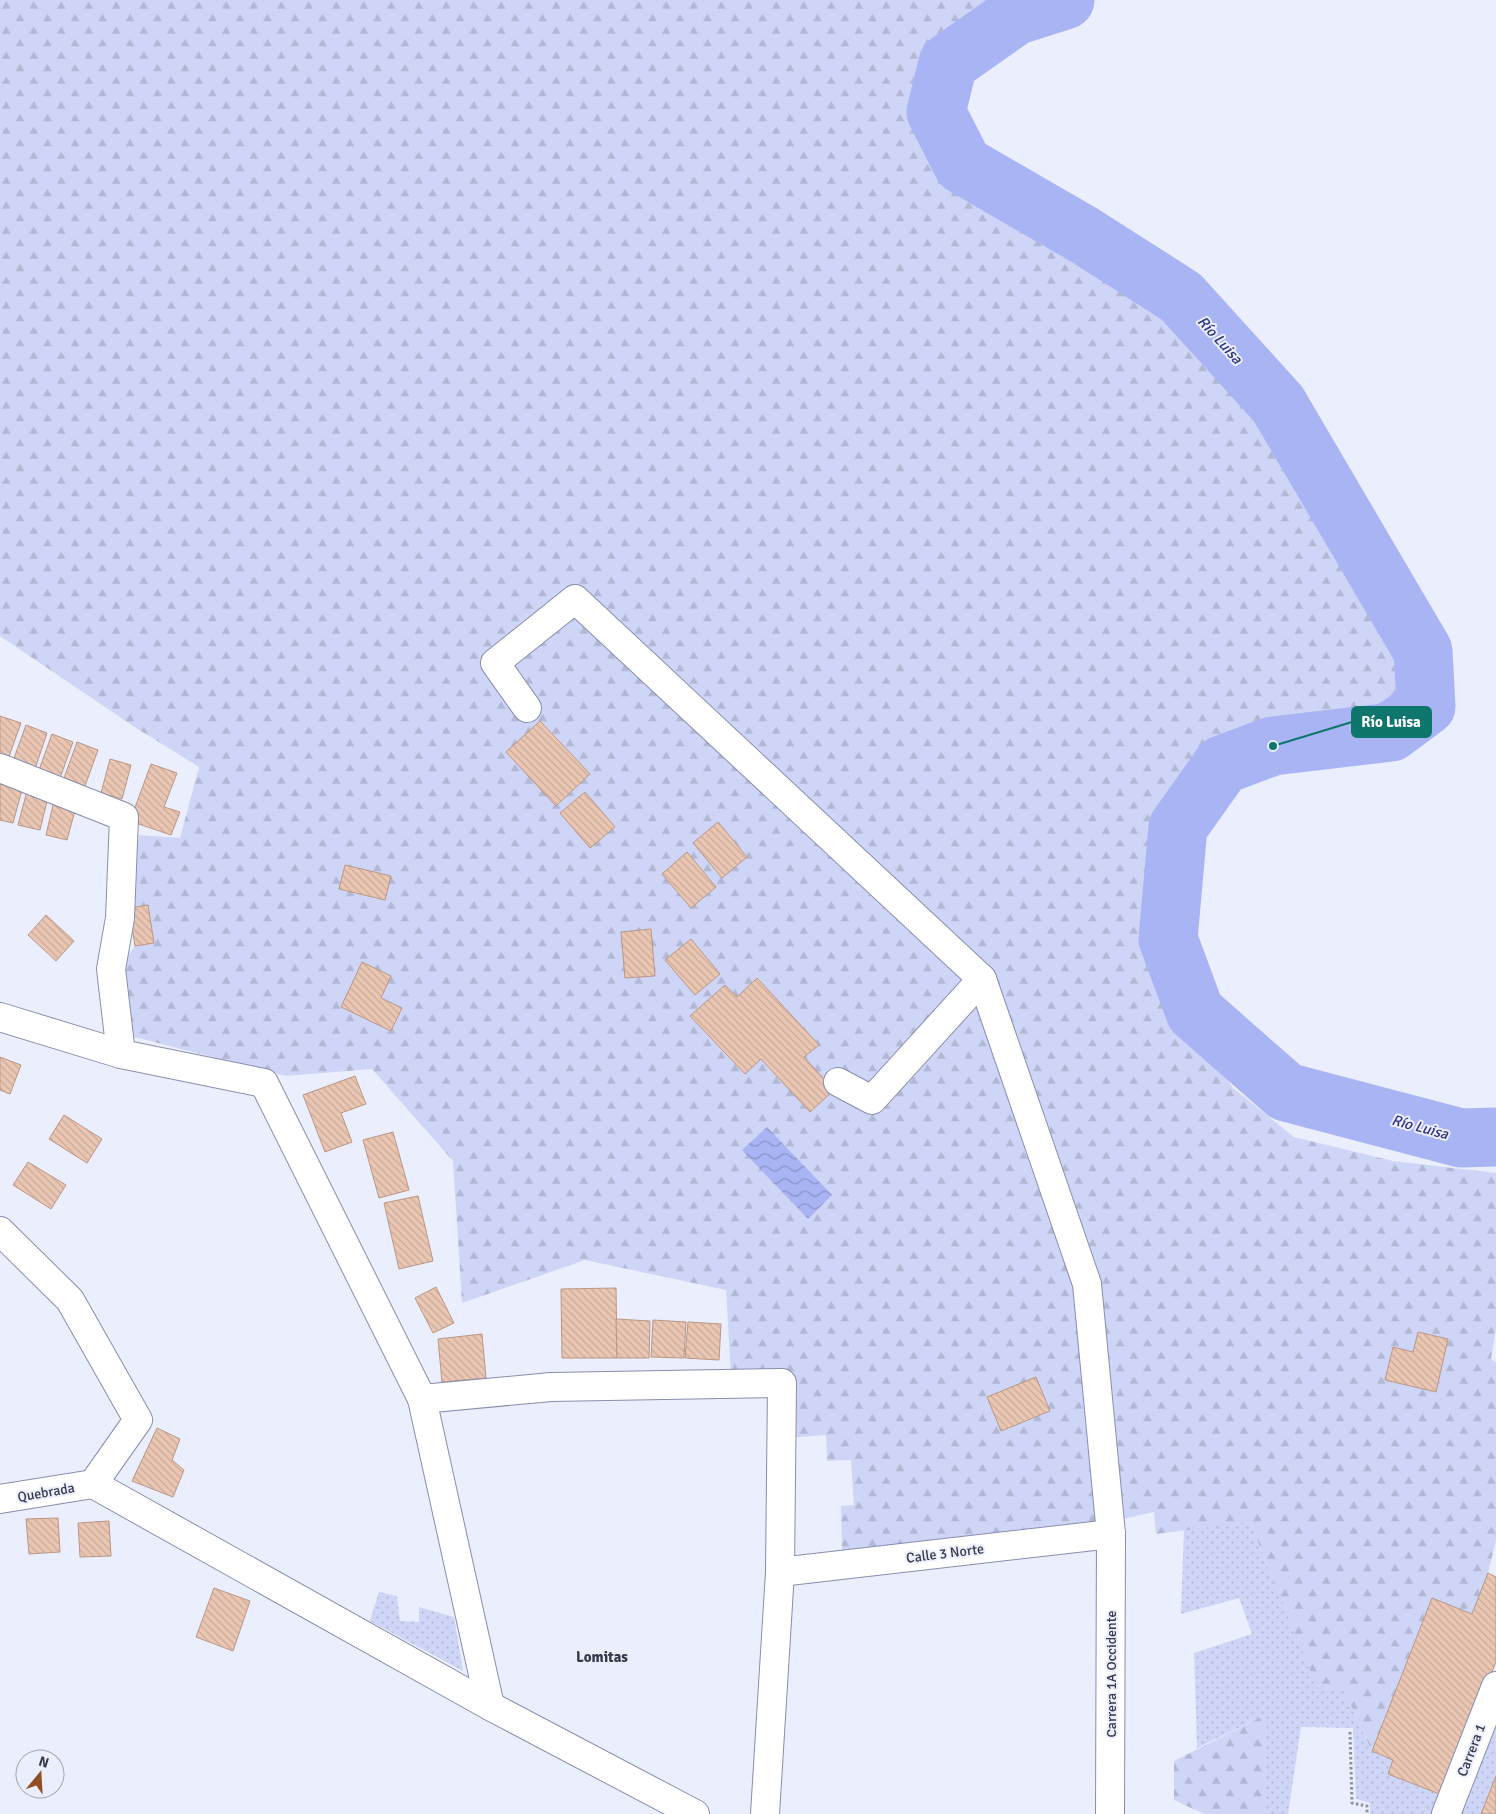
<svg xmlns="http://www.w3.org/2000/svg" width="1496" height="1814" font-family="Signika,sans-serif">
	<defs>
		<pattern id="grass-dots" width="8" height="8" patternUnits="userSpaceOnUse" patternTransform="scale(1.25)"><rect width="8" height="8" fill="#cfd5f6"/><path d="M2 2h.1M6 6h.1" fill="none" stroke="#b2b8d4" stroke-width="1.8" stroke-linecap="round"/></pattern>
		<pattern id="forest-firs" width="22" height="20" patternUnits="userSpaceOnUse" patternTransform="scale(1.25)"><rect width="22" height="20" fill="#cfd5f6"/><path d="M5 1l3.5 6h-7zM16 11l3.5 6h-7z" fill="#b2b8d4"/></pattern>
		<pattern id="water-waves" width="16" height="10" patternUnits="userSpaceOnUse" patternTransform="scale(1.25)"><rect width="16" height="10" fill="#a9b4f4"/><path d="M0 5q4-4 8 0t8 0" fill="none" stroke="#8a93c7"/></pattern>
		<pattern id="building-back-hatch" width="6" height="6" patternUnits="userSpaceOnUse" patternTransform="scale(1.25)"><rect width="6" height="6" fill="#eac6b3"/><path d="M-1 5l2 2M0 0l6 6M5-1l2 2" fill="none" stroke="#c9ab9b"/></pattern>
	</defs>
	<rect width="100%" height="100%" fill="#ebeefd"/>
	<g fill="url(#grass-dots)">
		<path d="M 1250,1522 L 1318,1689 L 1343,1689 L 1372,1751 L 1393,1760 L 1388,1774 L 1442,1795 L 1434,1814 L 1370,1814 L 1370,1803 L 1356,1799 L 1353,1728 L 1301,1727 L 1288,1814 L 1266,1814 L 1265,1715 L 1197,1748 L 1194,1653 L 1252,1634 L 1239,1598 L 1181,1614 L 1184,1529 Z"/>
		<path d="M 379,1592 L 397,1596 L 400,1621 L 419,1622 L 419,1607 L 454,1617 L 463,1671 L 370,1621 Z"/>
		<path d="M 1496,1705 L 1496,1776 L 1481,1814 L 1454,1814 Z"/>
	</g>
	<g fill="url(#forest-firs)">
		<path d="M 0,0 L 1025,0 L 1005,7 L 932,59 L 922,128 L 955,180 L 1170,305 L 1194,333 L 1271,407 L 1315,485 L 1417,654 L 1415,700 L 1386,722 L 1269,740 L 1215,763 L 1167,824 L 1156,937 L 1188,1020 L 1233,1088 L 1294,1137 L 1393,1161 L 1496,1173 L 1496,1328 L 1491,1359 L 1496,1362 L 1496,1540 L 1488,1573 L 1472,1614 L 1432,1599 L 1372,1751 L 1343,1689 L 1318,1690 L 1250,1522 L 1156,1534 L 1154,1512 L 1127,1518 L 1104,1528 L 842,1552 L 841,1506 L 854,1505 L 851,1460 L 827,1461 L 826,1435 L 788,1438 L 787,1378 L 731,1376 L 726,1290 L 585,1260 L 462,1303 L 453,1161 L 372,1069 L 286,1076 L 127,1035 L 118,969 L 135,946 L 154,942 L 148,906 L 129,908 L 139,835 L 180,838 L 199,767 L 133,726 L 0,636 Z"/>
		<path d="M 1265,1715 L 1266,1814 L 1204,1814 L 1174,1800 L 1174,1761 Z"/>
	</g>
	<path fill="url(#water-waves)" d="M 767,1127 L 832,1195 L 808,1219 L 742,1150 Z"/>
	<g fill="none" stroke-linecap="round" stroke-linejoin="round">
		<path stroke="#a9b4f4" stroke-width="59" d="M 1065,0 L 1015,16 L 948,63 L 936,112 L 963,165 L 1084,235 L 1181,297 L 1278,404 L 1423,651 L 1426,706 L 1391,732 L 1273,746 L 1222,765 L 1178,827 L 1168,939 L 1195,1012 L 1286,1092 L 1461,1138 L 1496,1137"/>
	</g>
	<g fill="url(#building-back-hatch)" stroke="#b99785">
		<path d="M 0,716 L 21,723 L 8,759 L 0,756 Z"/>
		<path d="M 540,721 L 590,774 L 556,806 L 506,752 Z"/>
		<path d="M 26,725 L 47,733 L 35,769 L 13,761 Z"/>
		<path d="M 52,734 L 73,742 L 60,778 L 39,770 Z"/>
		<path d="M 77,742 L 98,750 L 85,786 L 64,778 Z"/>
		<path d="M 110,759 L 131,765 L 122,799 L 101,793 Z"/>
		<path d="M 151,764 L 177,773 L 164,807 L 180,812 L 171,835 L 130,821 Z"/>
		<path d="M 0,784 L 22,790 L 13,823 L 0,820 Z"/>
		<path d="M 27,791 L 48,797 L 40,830 L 18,825 Z"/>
		<path d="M 585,792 L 615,827 L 590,848 L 560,813 Z"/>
		<path d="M 54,801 L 76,807 L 67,840 L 46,835 Z"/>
		<path d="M 718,822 L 747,857 L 722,878 L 693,843 Z"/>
		<path d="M 687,852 L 716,887 L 691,908 L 662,874 Z"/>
		<path d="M 345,865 L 391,876 L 385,900 L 339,889 Z"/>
		<path d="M 148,905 L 154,943 L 135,946 L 129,908 Z"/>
		<path d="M 46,915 L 74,941 L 56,961 L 28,935 Z"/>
		<path d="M 651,929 L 655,976 L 625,978 L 621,932 Z"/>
		<path d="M 691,939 L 720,974 L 695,995 L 665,960 Z"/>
		<path d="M 362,962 L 391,976 L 381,998 L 402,1008 L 391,1031 L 341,1007 Z"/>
		<path d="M 757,978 L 819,1045 L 804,1057 L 834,1090 L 810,1112 L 761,1059 L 745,1074 L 690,1016 L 725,985 L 737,997 Z"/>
		<path d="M 0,1057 L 21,1065 L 10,1094 L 0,1090 Z"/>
		<path d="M 355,1076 L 366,1104 L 341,1113 L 352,1142 L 325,1152 L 303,1095 Z"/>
		<path d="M 64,1115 L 102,1139 L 87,1163 L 49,1139 Z"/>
		<path d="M 393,1132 L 409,1190 L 379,1198 L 363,1140 Z"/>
		<path d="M 28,1162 L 66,1185 L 51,1209 L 13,1185 Z"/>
		<path d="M 418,1196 L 433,1261 L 399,1269 L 384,1203 Z"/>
		<path d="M 436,1287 L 454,1323 L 433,1333 L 415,1298 Z"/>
		<path d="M 616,1288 L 617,1358 L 562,1358 L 561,1289 Z"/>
		<path d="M 616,1319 L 650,1321 L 649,1358 L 617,1358 Z"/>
		<path d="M 653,1320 L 686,1322 L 684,1358 L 651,1357 Z"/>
		<path d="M 688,1322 L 721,1324 L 719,1360 L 685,1358 Z"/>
		<path d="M 1418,1332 L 1448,1339 L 1436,1392 L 1385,1380 L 1393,1347 L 1413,1352 Z"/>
		<path d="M 482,1334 L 486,1378 L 442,1382 L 438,1339 Z"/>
		<path d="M 1036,1377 L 1050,1411 L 1001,1431 L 987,1397 Z"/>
		<path d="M 157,1428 L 180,1439 L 172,1460 L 184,1470 L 173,1497 L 132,1481 Z"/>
		<path d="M 58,1518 L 60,1552 L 29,1554 L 26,1519 Z"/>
		<path d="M 109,1521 L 111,1556 L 80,1557 L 78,1523 Z"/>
		<path d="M 1488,1573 L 1496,1577 L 1496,1662 L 1442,1795 L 1388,1774 L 1393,1760 L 1372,1751 L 1432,1598 L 1472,1614 Z"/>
		<path d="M 214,1588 L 250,1601 L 233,1651 L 196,1637 Z"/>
		<path d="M 1496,1776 L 1496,1814 L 1481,1814 Z"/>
	</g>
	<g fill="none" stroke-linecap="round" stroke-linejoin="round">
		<defs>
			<g id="minor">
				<path d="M 527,708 L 495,663 L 575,599 L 982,979 L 1087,1284 L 1111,1534 L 1110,1814"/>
				<path d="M 0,768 L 124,817 L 120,918 L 111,969 L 121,1054"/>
				<path d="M 0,1017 L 121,1054 L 264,1083 L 422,1399"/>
				<path d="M 838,1082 L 872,1100 L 982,979"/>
				<path d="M 0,1231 L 70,1300 L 138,1420 L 93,1484 L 490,1706 L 695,1814"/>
				<path d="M 0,1499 L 93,1484"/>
				<path d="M 780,1572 L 1111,1534"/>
				<path d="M 490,1706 L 422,1399 L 551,1387 L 782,1383 L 780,1572 L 765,1814"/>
				<path d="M 1446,1814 L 1496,1686"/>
			</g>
		</defs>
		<use href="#minor" stroke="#878eae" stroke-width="30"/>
		<path stroke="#8d909f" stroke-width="3" stroke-dasharray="2.5 2.5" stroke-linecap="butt" d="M 1350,1732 L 1352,1803 L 1367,1806 L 1367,1814"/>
		<use href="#minor" stroke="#fff" stroke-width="28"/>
	</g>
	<g text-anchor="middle" stroke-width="4" stroke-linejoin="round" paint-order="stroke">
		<g font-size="14" fill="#353846" stroke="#ebeefd">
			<text transform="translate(46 1492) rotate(-10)" y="5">Quebrada</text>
			<text transform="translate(945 1553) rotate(-7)" y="5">Calle 3 Norte</text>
			<text transform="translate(1111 1674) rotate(-90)" y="5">Carrera 1A Occidente</text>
			<text transform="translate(1471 1750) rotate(-69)" y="5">Carrera 1</text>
		</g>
		<g font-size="15" font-style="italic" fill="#30337d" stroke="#ebeefd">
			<text transform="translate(1220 340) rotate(48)" y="5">Río Luisa</text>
			<text transform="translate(1420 1127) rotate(15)" y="5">Río Luisa</text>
		</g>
		<g font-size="15" font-weight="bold" fill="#353846" stroke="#ebeefd">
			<text x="602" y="1662">Lomitas</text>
		</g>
	</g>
	<path fill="none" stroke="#0f766e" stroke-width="2" d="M1273 746L1352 722"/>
	<circle fill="#0f766e" stroke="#ebeefd" stroke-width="2" cx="1273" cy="746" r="5"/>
	<rect fill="#0f766e" stroke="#0f766e" stroke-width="2" x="1352" y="707" width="79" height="30" rx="5"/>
	<g font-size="15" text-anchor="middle" font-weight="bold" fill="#fff">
		<text x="1391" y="727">Río Luisa</text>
	</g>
	<g transform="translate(40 1774) rotate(18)"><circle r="24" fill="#ebeefd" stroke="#a2a5b4"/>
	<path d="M0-4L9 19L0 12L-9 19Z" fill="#934e23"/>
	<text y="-8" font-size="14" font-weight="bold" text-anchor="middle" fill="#353846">N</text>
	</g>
</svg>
